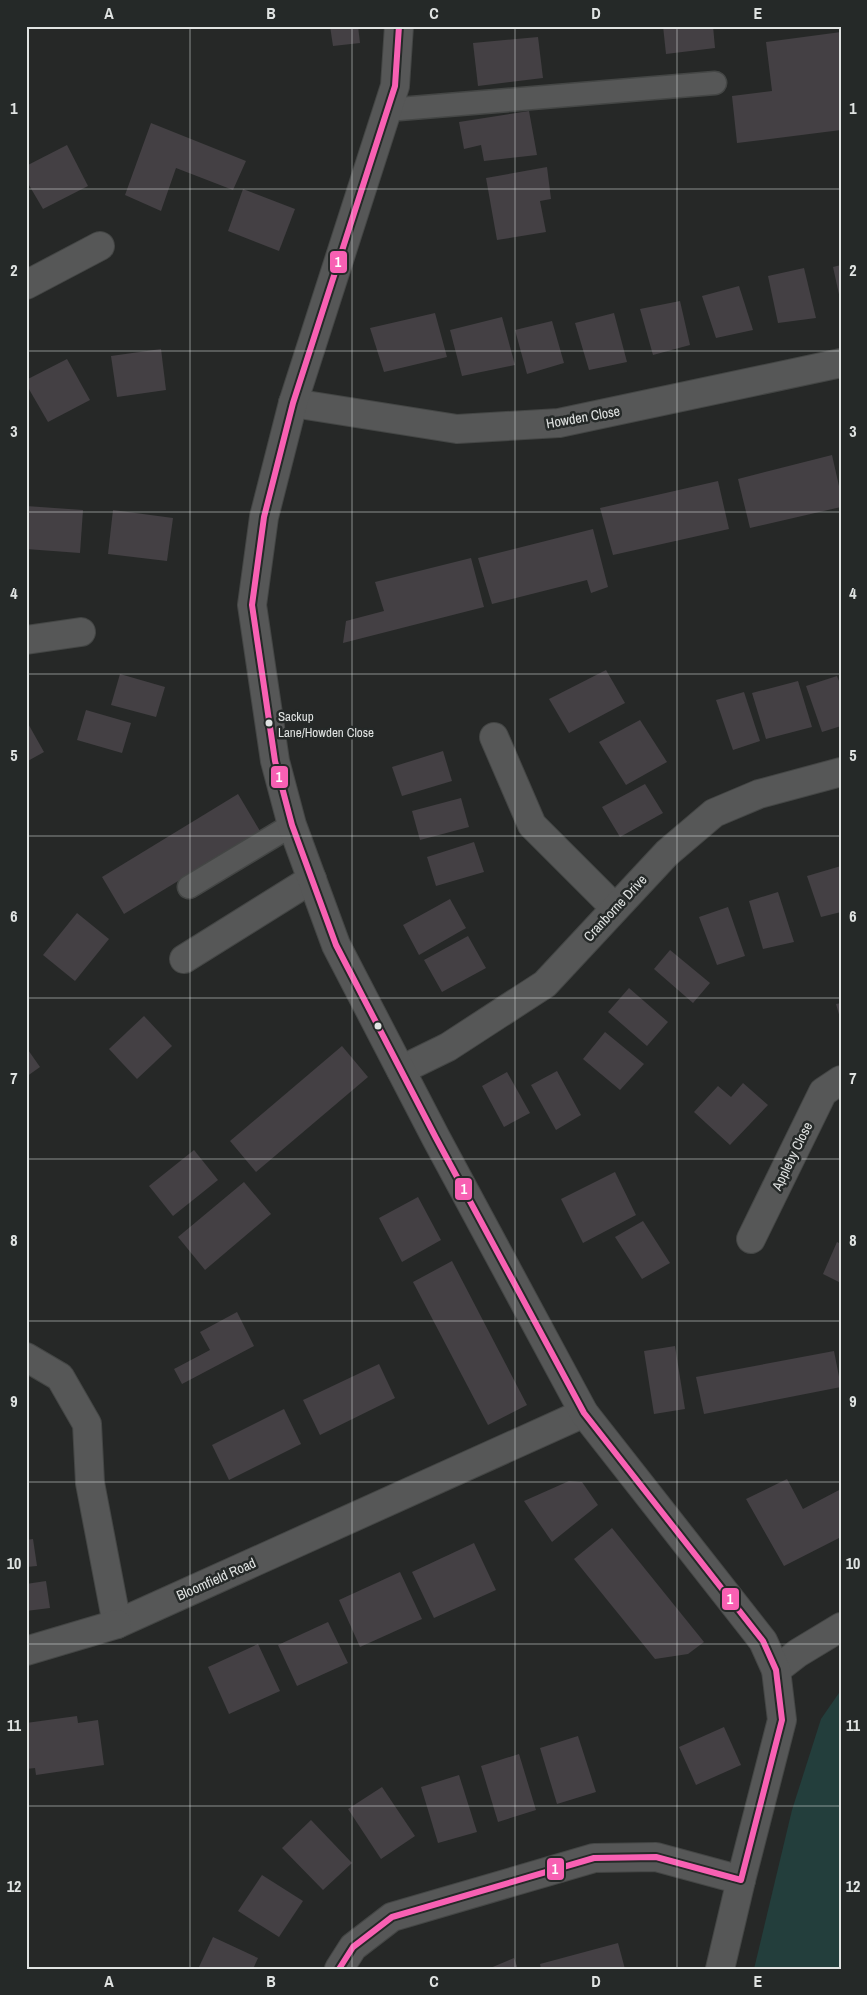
<svg xmlns="http://www.w3.org/2000/svg" width="867" height="1995" font-family="'Archivo Narrow',sans-serif">
	<rect width="100%" height="100%" fill="#262827"/>
	<path fill="#233e3c" d="M 841,1690 L 841,1969 L 754,1969 L 792,1810 L 821,1719 Z"/>
	<g fill="#444044">
		<path d="M 330,26 L 358,26 L 360,43 L 333,46 Z"/>
		<path d="M 663,26 L 713,26 L 715,48 L 666,54 Z"/>
		<path d="M 841,32 L 841,130 L 737,143 L 732,96 L 772,91 L 766,42 Z"/>
		<path d="M 538,37 L 543,78 L 478,86 L 473,43 Z"/>
		<path d="M 529,111 L 537,155 L 484,161 L 481,145 L 464,149 L 459,122 Z"/>
		<path d="M 151,123 L 246,161 L 233,190 L 176,168 L 161,211 L 125,195 Z"/>
		<path d="M 67,145 L 88,186 L 43,209 L 26,180 L 26,166 Z"/>
		<path d="M 547,167 L 551,199 L 540,201 L 546,232 L 497,240 L 486,178 Z"/>
		<path d="M 243,189 L 295,209 L 279,251 L 228,231 Z"/>
		<path d="M 841,265 L 841,299 L 840,299 L 833,267 Z"/>
		<path d="M 804,268 L 816,318 L 778,323 L 768,276 Z"/>
		<path d="M 739,286 L 753,330 L 716,338 L 702,296 Z"/>
		<path d="M 680,301 L 690,345 L 653,355 L 640,309 Z"/>
		<path d="M 435,313 L 447,357 L 384,372 L 370,328 Z"/>
		<path d="M 614,313 L 627,362 L 589,370 L 575,323 Z"/>
		<path d="M 502,317 L 515,365 L 462,376 L 450,330 Z"/>
		<path d="M 552,321 L 564,363 L 527,374 L 515,330 Z"/>
		<path d="M 161,349 L 166,390 L 117,397 L 111,356 Z"/>
		<path d="M 67,359 L 90,400 L 48,422 L 26,384 L 26,380 Z"/>
		<path d="M 832,455 L 841,495 L 841,507 L 750,528 L 738,479 Z"/>
		<path d="M 718,481 L 729,529 L 613,555 L 600,508 Z"/>
		<path d="M 26,506 L 83,510 L 80,553 L 26,549 Z"/>
		<path d="M 113,510 L 173,518 L 167,561 L 108,554 Z"/>
		<path d="M 593,529 L 608,587 L 591,593 L 587,580 L 492,604 L 478,558 Z"/>
		<path d="M 471,558 L 484,607 L 343,643 L 346,621 L 384,611 L 375,582 Z"/>
		<path d="M 606,670 L 625,703 L 569,733 L 549,699 Z"/>
		<path d="M 120,674 L 165,687 L 156,717 L 111,705 Z"/>
		<path d="M 837,676 L 841,686 L 841,726 L 822,732 L 806,686 Z"/>
		<path d="M 798,681 L 812,727 L 766,739 L 752,693 Z"/>
		<path d="M 744,692 L 760,741 L 733,750 L 716,700 Z"/>
		<path d="M 86,710 L 131,723 L 122,753 L 77,740 Z"/>
		<path d="M 26,720 L 44,752 L 26,762 Z"/>
		<path d="M 640,720 L 667,762 L 626,785 L 599,742 Z"/>
		<path d="M 443,751 L 452,781 L 402,796 L 392,767 Z"/>
		<path d="M 645,784 L 663,813 L 620,837 L 602,807 Z"/>
		<path d="M 238,794 L 260,831 L 124,914 L 102,877 Z"/>
		<path d="M 461,798 L 469,827 L 420,840 L 412,811 Z"/>
		<path d="M 474,842 L 484,872 L 436,886 L 427,857 Z"/>
		<path d="M 841,866 L 841,912 L 821,917 L 807,876 Z"/>
		<path d="M 778,892 L 794,942 L 763,949 L 749,901 Z"/>
		<path d="M 450,899 L 466,928 L 419,955 L 403,925 Z"/>
		<path d="M 728,907 L 745,956 L 717,965 L 699,917 Z"/>
		<path d="M 77,913 L 109,939 L 75,981 L 43,955 Z"/>
		<path d="M 468,936 L 486,968 L 442,992 L 424,960 Z"/>
		<path d="M 670,950 L 710,983 L 693,1003 L 654,969 Z"/>
		<path d="M 629,988 L 668,1022 L 647,1046 L 608,1012 Z"/>
		<path d="M 841,1003 L 841,1018 L 840,1018 L 836,1004 Z"/>
		<path d="M 144,1016 L 172,1046 L 137,1079 L 109,1049 Z"/>
		<path d="M 605,1032 L 644,1064 L 620,1090 L 583,1059 Z"/>
		<path d="M 342,1046 L 368,1077 L 256,1172 L 230,1141 Z"/>
		<path d="M 26,1047 L 40,1067 L 26,1077 Z"/>
		<path d="M 557,1071 L 581,1115 L 556,1130 L 531,1085 Z"/>
		<path d="M 507,1072 L 530,1113 L 504,1127 L 482,1086 Z"/>
		<path d="M 743,1083 L 768,1105 L 730,1145 L 694,1112 L 718,1086 L 731,1097 Z"/>
		<path d="M 194,1150 L 218,1180 L 173,1216 L 149,1186 Z"/>
		<path d="M 615,1172 L 636,1215 L 583,1243 L 561,1199 Z"/>
		<path d="M 244,1182 L 271,1214 L 205,1270 L 178,1237 Z"/>
		<path d="M 418,1197 L 441,1240 L 402,1262 L 379,1218 Z"/>
		<path d="M 643,1221 L 670,1263 L 642,1279 L 615,1237 Z"/>
		<path d="M 837,1242 L 841,1244 L 841,1283 L 823,1274 Z"/>
		<path d="M 452,1261 L 527,1405 L 488,1425 L 413,1282 Z"/>
		<path d="M 237,1312 L 254,1346 L 182,1384 L 174,1369 L 210,1350 L 200,1332 Z"/>
		<path d="M 675,1346 L 685,1409 L 654,1414 L 644,1351 Z"/>
		<path d="M 834,1351 L 841,1387 L 704,1414 L 696,1377 Z"/>
		<path d="M 379,1364 L 395,1398 L 320,1435 L 303,1400 Z"/>
		<path d="M 284,1409 L 301,1444 L 229,1480 L 212,1445 Z"/>
		<path d="M 787,1479 L 803,1509 L 841,1489 L 841,1537 L 784,1566 L 746,1499 Z"/>
		<path d="M 569,1481 L 582,1482 L 598,1505 L 552,1542 L 524,1501 Z"/>
		<path d="M 612,1528 L 704,1642 L 688,1654 L 655,1659 L 574,1559 Z"/>
		<path d="M 33,1539 L 37,1566 L 26,1567 L 26,1540 Z"/>
		<path d="M 474,1543 L 496,1590 L 434,1618 L 412,1572 Z"/>
		<path d="M 400,1572 L 422,1619 L 360,1647 L 339,1600 Z"/>
		<path d="M 46,1581 L 50,1608 L 26,1611 L 26,1584 Z"/>
		<path d="M 328,1622 L 348,1663 L 297,1686 L 278,1645 Z"/>
		<path d="M 258,1644 L 280,1691 L 229,1714 L 208,1667 Z"/>
		<path d="M 77,1716 L 78,1723 L 98,1720 L 104,1765 L 36,1775 L 35,1768 L 26,1769 L 26,1723 Z"/>
		<path d="M 724,1727 L 741,1765 L 696,1785 L 679,1747 Z"/>
		<path d="M 578,1736 L 596,1792 L 557,1804 L 540,1748 Z"/>
		<path d="M 519,1754 L 536,1810 L 498,1822 L 481,1766 Z"/>
		<path d="M 459,1775 L 477,1832 L 438,1843 L 421,1787 Z"/>
		<path d="M 382,1787 L 415,1836 L 381,1859 L 348,1809 Z"/>
		<path d="M 311,1820 L 352,1863 L 323,1890 L 282,1848 Z"/>
		<path d="M 262,1875 L 303,1901 L 279,1937 L 238,1911 Z"/>
		<path d="M 213,1937 L 258,1958 L 253,1969 L 198,1969 Z"/>
		<path d="M 618,1943 L 625,1969 L 541,1969 L 540,1964 Z"/>
		<path d="M 514,1958 L 518,1969 L 488,1969 Z"/>
	</g>
	<g fill="none" stroke-linecap="round" stroke-linejoin="round">
		<defs>
			<g id="service">
				<path d="M 387,110 L 715,83"/>
				<path d="M 189,887 L 292,825"/>
			</g>
			<g id="minor">
				<path d="M 26,285 L 100,246"/>
				<path d="M 293,403 L 457,429 L 559,423 L 841,363"/>
				<path d="M 26,640 L 81,632"/>
				<path d="M 494,737 L 532,825 L 615,908"/>
				<path d="M 184,959 L 312,879"/>
				<path d="M 401,1070 L 448,1047 L 545,984 L 667,853 L 714,813 L 759,794 L 841,772"/>
				<path d="M 751,1239 L 823,1092 L 841,1080"/>
				<path d="M 26,1357 L 60,1377 L 87,1424 L 90,1483 L 117,1624 L 584,1413"/>
				<path d="M 26,1651 L 117,1624"/>
				<path d="M 776,1670 L 798,1653 L 841,1627"/>
				<path d="M 339,1969 L 353,1947 L 392,1917 L 594,1858 L 656,1857 L 741,1880"/>
			</g>
			<path id="tertiary" d="M 399,26 L 395,86 L 293,403 L 264,517 L 252,605 L 275,761 L 292,825 L 336,945 L 436,1138 L 584,1413 L 763,1641 L 776,1670 L 782,1720 L 741,1880 L 720,1969"/>
		</defs>
		<use href="#service" stroke="#444645" stroke-width="25"/>
		<use href="#minor" stroke="#444645" stroke-width="30"/>
		<use href="#tertiary" stroke="#444645" stroke-width="30"/>
		<use href="#service" stroke="#565757" stroke-width="22"/>
		<use href="#minor" stroke="#565757" stroke-width="28"/>
		<use href="#tertiary" stroke="#565757" stroke-width="28"/>
		<defs>
			<path id="bus-1" d="M 339,1969 L 353,1947 L 392,1917 L 594,1858 L 656,1857 L 741,1880 L 782,1720 L 776,1670 L 763,1641 L 584,1413 L 436,1138 L 336,945 L 292,825 L 275,761 L 252,605 L 264,517 L 293,403 L 395,86 L 399,26"/>
		</defs>
		<use href="#bus-1" stroke="#252928" stroke-width="10"/>
		<use href="#bus-1" stroke="#f860b3" stroke-width="6"/>
	</g>
	<path fill="none" stroke="#e0e3e2" stroke-width="1" stroke-opacity="0.55" d="M 190,26 L 190,1969M 352,26 L 352,1969M 515,26 L 515,1969M 677,26 L 677,1969M 26,189 L 841,189M 26,351 L 841,351M 26,512 L 841,512M 26,674 L 841,674M 26,836 L 841,836M 26,998 L 841,998M 26,1159 L 841,1159M 26,1321 L 841,1321M 26,1482 L 841,1482M 26,1644 L 841,1644M 26,1806 L 841,1806"/>
	<g fill="#e0e3e2" stroke="#252928" stroke-width="2">
		<circle cx="269" cy="723" r="4.5"/>
		<circle cx="378" cy="1026" r="4.5"/>
	</g>
	<g text-anchor="middle" stroke-width="5" stroke-linejoin="round" paint-order="stroke">
		<g font-size="13" fill="#e0e3e2" stroke="#252928" text-anchor="start">
			<text x="278" y="721">Sackup<tspan x="278" dy="16">Lane/Howden Close</tspan></text>
		</g>
		<g font-size="14" fill="#e0e3e2" stroke="#252928">
			<text transform="translate(583 417) rotate(-10)" y="5">Howden Close</text>
			<text transform="translate(615 908) rotate(-47)" y="5">Cranborne Drive</text>
			<text transform="translate(792 1156) rotate(-64)" y="5">Appleby Close</text>
			<text transform="translate(216 1579) rotate(-24)" y="5">Bloomfield Road</text>
		</g>
	</g>
	<g stroke="#252928" stroke-width="2">
		<rect x="329" y="250" width="19" height="24" rx="5" fill="#f860b3"/>
		<rect x="270" y="765" width="19" height="24" rx="5" fill="#f860b3"/>
		<rect x="454" y="1177" width="19" height="24" rx="5" fill="#f860b3"/>
		<rect x="721" y="1587" width="19" height="24" rx="5" fill="#f860b3"/>
		<rect x="546" y="1857" width="19" height="24" rx="5" fill="#f860b3"/>
	</g>
	<g font-size="14" text-anchor="middle" font-weight="bold" fill="#fff">
		<text x="338" y="267">1</text>
		<text x="279" y="782">1</text>
		<text x="464" y="1194">1</text>
		<text x="730" y="1604">1</text>
		<text x="555" y="1874">1</text>
	</g>
	<rect width="867" height="1995" fill="none" stroke="#252928" stroke-width="55"/>
	<rect x="28" y="28" width="812" height="1940" fill="none" stroke="#e0e3e2" stroke-width="2"/>
	<g font-size="16" text-anchor="middle" font-weight="bold" fill="#e0e3e2">
		<text x="109" y="19">A</text>
		<text x="271" y="19">B</text>
		<text x="434" y="19">C</text>
		<text x="596" y="19">D</text>
		<text x="758" y="19">E</text>
		<text x="14" y="114">1</text>
		<text x="853" y="114">1</text>
		<text x="14" y="276">2</text>
		<text x="853" y="276">2</text>
		<text x="14" y="437">3</text>
		<text x="853" y="437">3</text>
		<text x="14" y="599">4</text>
		<text x="853" y="599">4</text>
		<text x="14" y="761">5</text>
		<text x="853" y="761">5</text>
		<text x="14" y="922">6</text>
		<text x="853" y="922">6</text>
		<text x="14" y="1084">7</text>
		<text x="853" y="1084">7</text>
		<text x="14" y="1246">8</text>
		<text x="853" y="1246">8</text>
		<text x="14" y="1407">9</text>
		<text x="853" y="1407">9</text>
		<text x="14" y="1569">10</text>
		<text x="853" y="1569">10</text>
		<text x="14" y="1731">11</text>
		<text x="853" y="1731">11</text>
		<text x="14" y="1892">12</text>
		<text x="853" y="1892">12</text>
		<text x="109" y="1987">A</text>
		<text x="271" y="1987">B</text>
		<text x="434" y="1987">C</text>
		<text x="596" y="1987">D</text>
		<text x="758" y="1987">E</text>
	</g>
</svg>
